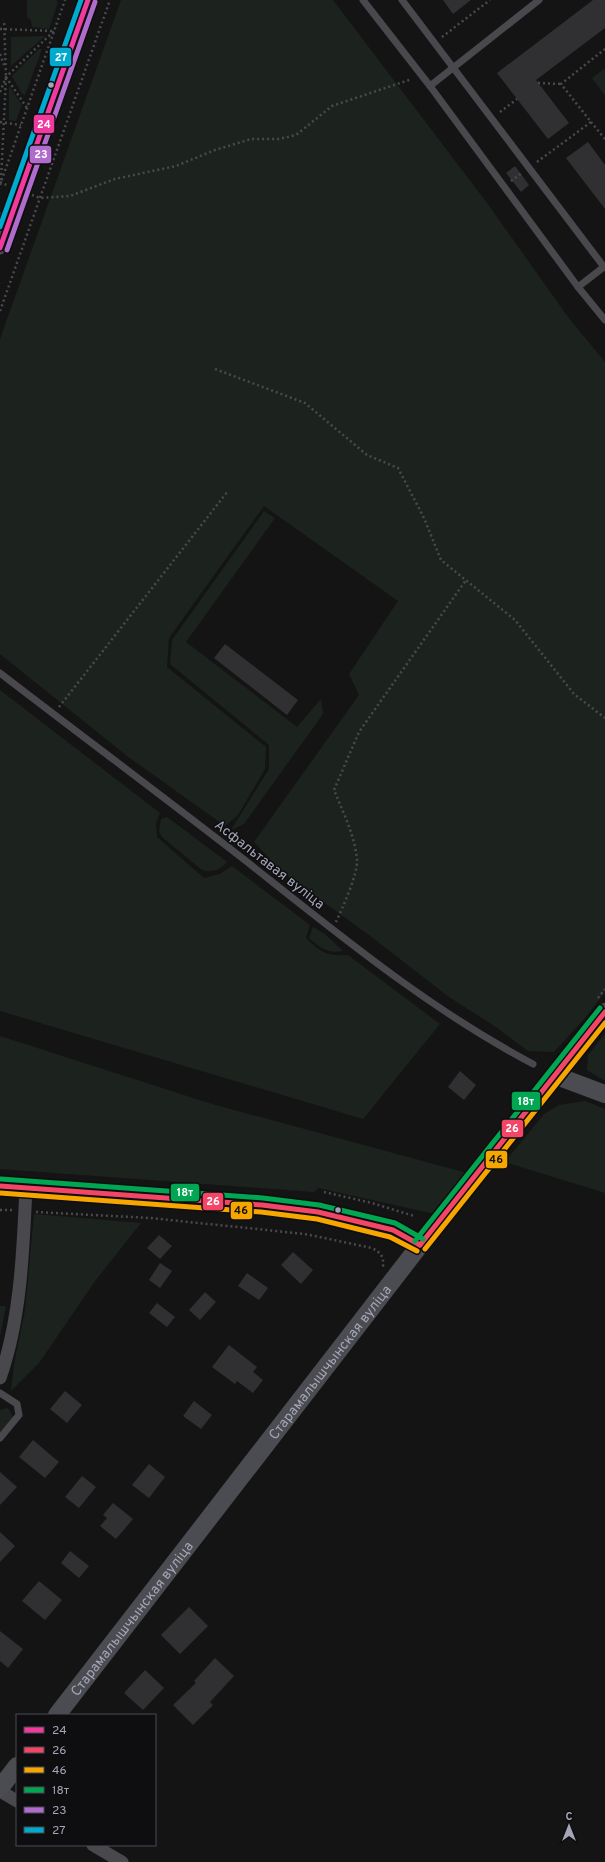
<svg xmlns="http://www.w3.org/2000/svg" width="605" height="1862" font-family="Overpass,sans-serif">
	<rect width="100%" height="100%" fill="#141414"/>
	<g fill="#1c231e">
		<path d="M 27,0 L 56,0 L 58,2 L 49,29 L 32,27 L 31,20 L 27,17 Z"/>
		<path d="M 121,0 L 333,0 L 487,203 L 568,317 L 605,362 L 605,992 L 585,1018 L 554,1052 L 528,1051 L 496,1027 L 449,997 L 373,938 L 282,872 L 254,842 L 359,695 L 349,674 L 398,601 L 264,506 L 169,638 L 167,667 L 266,747 L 265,769 L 238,815 L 225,826 L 127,756 L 0,654 L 0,339 Z"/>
		<path d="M 45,36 L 11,66 L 11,37 Z"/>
		<path d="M 39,49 L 42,49 L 25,95 L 22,94 L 12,76 Z"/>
		<path d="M 605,68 L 605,96 L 592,78 Z"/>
		<path d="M 9,86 L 22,105 L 16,121 L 9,120 Z"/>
		<path d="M 264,511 L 275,518 L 186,642 L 297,727 L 321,699 L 323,714 L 244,824 L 231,830 L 269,769 L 269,745 L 170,664 L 172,640 Z"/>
		<path d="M 0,690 L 160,813 L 156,823 L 157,837 L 204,878 L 220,874 L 232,866 L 310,925 L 306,938 C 321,953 327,956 348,955 L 440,1024 L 363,1119 L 0,1011 Z"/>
		<path d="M 167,817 L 227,862 C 220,870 212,873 202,870 L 162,837 L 159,831 L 161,819 Z"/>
		<path d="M 313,927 L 325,934 L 343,951 C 327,954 321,948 309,938 Z"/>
		<path d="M 605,1034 L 605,1081 L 587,1070 L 588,1055 Z"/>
		<path d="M 0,1036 L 212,1104 L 467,1173 L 435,1214 L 318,1188 L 314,1192 L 0,1169 Z"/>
		<path d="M 585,1101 L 605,1109 L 605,1193 L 505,1162 L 544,1114 L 559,1105 Z"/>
		<path d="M 34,1214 L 141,1223 L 95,1281 L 39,1363 L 11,1391 L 14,1364 L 25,1310 Z"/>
		<path d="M 0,1306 L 6,1306 L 0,1337 Z"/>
		<path d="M 8,1408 L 13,1417 L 0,1433 L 0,1410 Z"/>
	</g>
	<g fill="#303032">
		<path d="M 443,0 L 471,0 L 453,14 Z"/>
		<path d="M 593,0 L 605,0 L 605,28 L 536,80 L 569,123 L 548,139 L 497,73 Z"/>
		<path d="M 588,142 L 605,165 L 605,209 L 566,158 Z"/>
		<path d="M 515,166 L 529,185 L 521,192 L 506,173 Z"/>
		<path d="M 225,644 L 298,700 L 287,715 L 214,658 Z"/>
		<path d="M 460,1071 L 476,1085 L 464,1100 L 448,1087 Z"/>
		<path d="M 159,1235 L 172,1246 L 160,1259 L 147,1248 Z"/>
		<path d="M 293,1252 L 313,1270 L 301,1284 L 281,1265 Z"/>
		<path d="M 160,1263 L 172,1271 L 160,1288 L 149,1280 Z"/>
		<path d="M 247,1273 L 268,1288 L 259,1300 L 238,1286 Z"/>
		<path d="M 205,1292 L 216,1302 L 200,1320 L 189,1310 Z"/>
		<path d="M 157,1303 L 175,1317 L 167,1327 L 149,1313 Z"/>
		<path d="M 229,1345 L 257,1367 L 253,1372 L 263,1380 L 253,1393 L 237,1381 L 235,1384 L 212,1367 Z"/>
		<path d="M 65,1391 L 82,1405 L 67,1423 L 50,1409 Z"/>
		<path d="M 194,1401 L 212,1415 L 201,1429 L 183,1416 Z"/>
		<path d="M 33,1440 L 59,1462 L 45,1478 L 19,1457 Z"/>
		<path d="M 149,1464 L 165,1477 L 149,1498 L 132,1485 Z"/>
		<path d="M 0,1472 L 17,1487 L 0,1505 Z"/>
		<path d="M 82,1476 L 96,1487 L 79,1508 L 65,1497 Z"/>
		<path d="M 113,1503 L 133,1519 L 116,1539 L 100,1526 L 107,1518 L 103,1515 Z"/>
		<path d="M 0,1532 L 15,1546 L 0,1562 Z"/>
		<path d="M 70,1551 L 89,1566 L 79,1578 L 61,1563 Z"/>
		<path d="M 39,1581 L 62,1600 L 45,1620 L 22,1601 Z"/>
		<path d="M 189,1607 L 208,1626 L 180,1654 L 161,1635 Z"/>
		<path d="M 0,1631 L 23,1649 L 8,1668 L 0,1661 Z"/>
		<path d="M 215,1658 L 234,1676 L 210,1702 L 213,1705 L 193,1725 L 173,1705 L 196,1683 L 194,1681 Z"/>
		<path d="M 145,1670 L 164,1688 L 143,1710 L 124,1693 Z"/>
	</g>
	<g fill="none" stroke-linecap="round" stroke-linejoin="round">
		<g stroke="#494a4f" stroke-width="2.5" stroke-dasharray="2 3" stroke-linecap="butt">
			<path d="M 0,29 L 53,31"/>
			<path d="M 442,37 L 490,0"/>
			<path d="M 0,54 L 4,65"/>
			<path d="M 6,77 L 27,108"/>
			<path d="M 538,83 L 561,84"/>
			<path d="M 0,92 L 6,77 L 54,31"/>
			<path d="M 500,112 L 517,99"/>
			<path d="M 0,122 L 21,125"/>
			<path d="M 591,122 L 605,139"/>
			<path d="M 537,162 L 591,122 L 561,84 L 605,49"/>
			<path d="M 1,180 L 6,77 L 4,20"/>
			<path d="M 511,181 L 522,173"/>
			<path d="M 0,182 L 9,186"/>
			<path d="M 0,185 L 65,0"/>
			<path d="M 32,195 L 40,198 L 70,196 L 115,179 L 176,166 L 215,150 L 251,139 L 279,139 L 296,135 L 332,106 L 412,79"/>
			<path d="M 0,311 L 110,0"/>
			<path d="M 215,369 L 305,403 L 367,455 L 398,468 L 424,518 L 441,560 L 515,620 L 574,694 L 605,718"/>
			<path d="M 59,707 L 228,491"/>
			<path d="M 336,922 C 342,909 358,874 357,860 C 355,836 343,812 334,790 L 359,732 L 466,580"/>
			<path d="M 598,998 L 605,989"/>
			<path d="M 324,1192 L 372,1203 L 414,1216"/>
			<path d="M 0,1210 L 13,1210"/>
			<path d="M 36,1212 L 150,1218 L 305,1234 L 372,1248 C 381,1253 384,1256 383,1267"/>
		</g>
		<g stroke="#48484d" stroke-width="7">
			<path d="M 363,0 L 430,86 L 578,287 L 605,320"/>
			<path d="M 402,0 L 604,267"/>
			<path d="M 430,86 L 539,0"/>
			<path d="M 0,216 L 10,219"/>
			<path d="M 578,287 L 605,266"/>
			<path d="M 0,673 C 82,736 165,798 246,861 C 338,934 429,1009 533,1064"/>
			<path d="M 0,1393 L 17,1404 L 19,1415 L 0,1438"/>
		</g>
		<g stroke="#48484d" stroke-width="13">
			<path d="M 0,248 L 88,0"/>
			<path d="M 0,1378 C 21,1318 23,1251 26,1187"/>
			<path d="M 0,1791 L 17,1801"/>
			<path d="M 93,1845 L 122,1862"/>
		</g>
		<g stroke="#4b4c51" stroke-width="18">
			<path d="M 554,1075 L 605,1094"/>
			<path d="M 0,1186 L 262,1205 L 318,1212 L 365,1222 L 393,1230 L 420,1245"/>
			<path id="s1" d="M 57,1715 L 420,1245 L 605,1012"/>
			<path d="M 0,1788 L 17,1766"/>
		</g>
		<defs>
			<path id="bus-1" d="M 0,248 L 88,0"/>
			<g id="bus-2">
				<path d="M 0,1186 L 262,1205 L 318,1212 L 393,1230 L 420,1245"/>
				<path d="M 420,1245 L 605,1012"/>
			</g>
			<g id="bus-3">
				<path d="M 0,1193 L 261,1212 L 317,1219 L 390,1237 L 417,1251"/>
				<path d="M 425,1249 L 605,1023"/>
			</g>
			<g id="bus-4">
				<path d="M 1,1179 L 263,1198 L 319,1205 L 395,1223 L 423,1239"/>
				<path d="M 415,1241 L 600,1008"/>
			</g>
			<path id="bus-5" d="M 7,250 L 95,2"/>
			<path id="bus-6" d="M 0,227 L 81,0"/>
		</defs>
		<use href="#bus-1" stroke="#0e0e10" stroke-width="8"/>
		<use href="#bus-2" stroke="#0e0e10" stroke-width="8"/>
		<use href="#bus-3" stroke="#0e0e10" stroke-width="8"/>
		<use href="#bus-4" stroke="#0e0e10" stroke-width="8"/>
		<use href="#bus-5" stroke="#0e0e10" stroke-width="8"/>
		<use href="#bus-6" stroke="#0e0e10" stroke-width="8"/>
		<use href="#bus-1" stroke="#f13a9d" stroke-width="5"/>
		<use href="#bus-2" stroke="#f34667" stroke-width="5"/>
		<use href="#bus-3" stroke="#f7a600" stroke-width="5"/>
		<use href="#bus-4" stroke="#00a651" stroke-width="5"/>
		<use href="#bus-5" stroke="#b06ccc" stroke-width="5"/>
		<use href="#bus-6" stroke="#00a9ce" stroke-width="5"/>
	</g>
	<g fill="#a3a5b6" stroke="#0e0e10" stroke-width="1.5">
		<circle cx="51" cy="85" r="3.5"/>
		<circle cx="338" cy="1210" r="3.5"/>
	</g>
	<g text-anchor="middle" stroke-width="3" stroke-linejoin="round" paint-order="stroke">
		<g font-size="14" fill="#a3a5b6" stroke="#0e0e10">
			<text transform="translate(270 864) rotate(38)" y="5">Асфальтавая вуліца</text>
			<text dy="5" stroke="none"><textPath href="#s1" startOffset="446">Старамалышчынская вуліца</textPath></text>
			<text dy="5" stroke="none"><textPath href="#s1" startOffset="122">Старамалышчынская вуліца</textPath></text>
		</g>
	</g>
	<g stroke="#0e0e10" stroke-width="1.5">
		<rect x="49" y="47" width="23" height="20" rx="4" fill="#00a9ce"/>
		<rect x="33" y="114" width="22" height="20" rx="4" fill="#f13a9d"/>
		<rect x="29" y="145" width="23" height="19" rx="4" fill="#b06ccc"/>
		<rect x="511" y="1091" width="30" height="20" rx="4" fill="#00a651"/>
		<rect x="501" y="1119" width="23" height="19" rx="4" fill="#f34667"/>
		<rect x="485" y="1150" width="23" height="19" rx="4" fill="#f7a600"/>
		<rect x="170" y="1183" width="30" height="19" rx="4" fill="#00a651"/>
		<rect x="202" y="1192" width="22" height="19" rx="4" fill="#f34667"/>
		<rect x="230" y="1201" width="23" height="19" rx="4" fill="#f7a600"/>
	</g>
	<g font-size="11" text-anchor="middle" font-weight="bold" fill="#fff">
		<text x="61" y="61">27</text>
		<text x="44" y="128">24</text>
		<text x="41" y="158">23</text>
		<text x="526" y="1105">18т</text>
		<text x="512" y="1132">26</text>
		<text x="185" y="1196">18т</text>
		<text x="213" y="1205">26</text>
	</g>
	<g font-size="11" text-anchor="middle" font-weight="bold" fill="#111">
		<text x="496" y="1163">46</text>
		<text x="241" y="1214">46</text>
	</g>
	<rect x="16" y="1714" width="140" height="132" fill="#0e0e10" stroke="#4a4a52"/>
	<rect x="24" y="1727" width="20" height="6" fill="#f13a9d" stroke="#4a4a52"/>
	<text x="52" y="1734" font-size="12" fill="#a3a5b6">24</text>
	<rect x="24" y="1747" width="20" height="6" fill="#f34667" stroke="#4a4a52"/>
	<text x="52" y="1754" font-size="12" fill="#a3a5b6">26</text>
	<rect x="24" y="1767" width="20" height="6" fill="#f7a600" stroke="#4a4a52"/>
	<text x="52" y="1774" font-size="12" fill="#a3a5b6">46</text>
	<rect x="24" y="1787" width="20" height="6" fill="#00a651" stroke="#4a4a52"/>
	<text x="52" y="1794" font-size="12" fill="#a3a5b6">18т</text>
	<rect x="24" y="1807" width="20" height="6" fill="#b06ccc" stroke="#4a4a52"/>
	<text x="52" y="1814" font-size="12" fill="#a3a5b6">23</text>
	<rect x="24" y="1827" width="20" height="6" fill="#00a9ce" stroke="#4a4a52"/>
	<text x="52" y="1834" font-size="12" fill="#a3a5b6">27</text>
	<g transform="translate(569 1826)" stroke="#0e0e10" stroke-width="3" paint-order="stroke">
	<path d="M0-3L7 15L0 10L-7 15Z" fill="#a3a5b6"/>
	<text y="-6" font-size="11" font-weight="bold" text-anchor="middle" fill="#a3a5b6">С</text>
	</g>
</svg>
